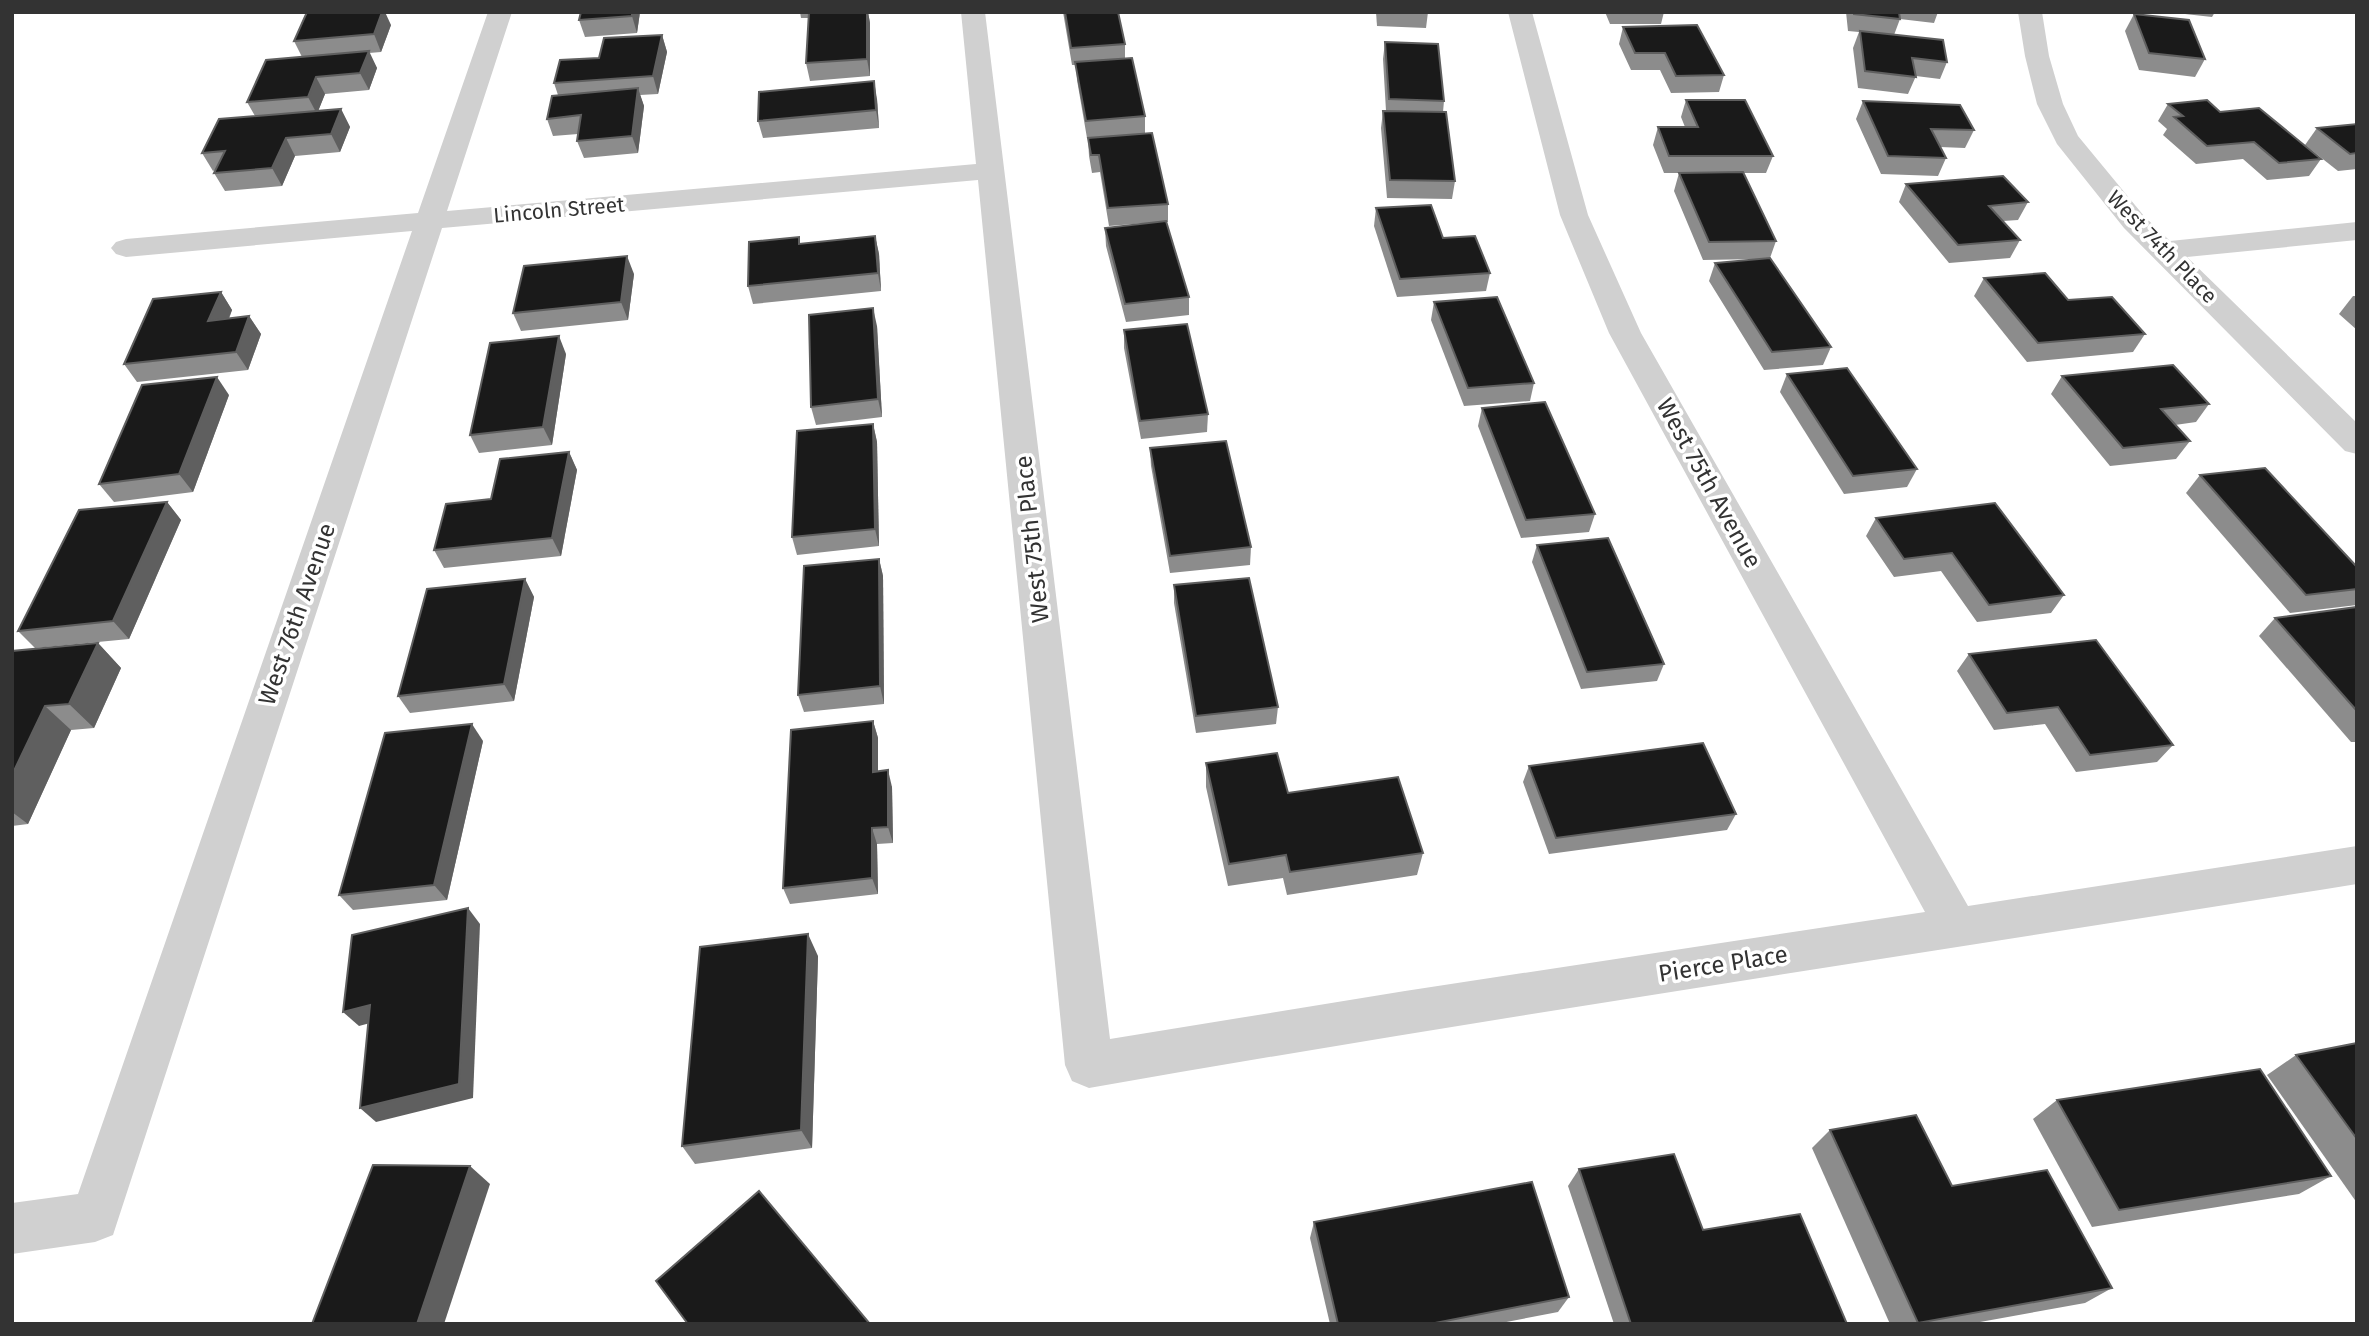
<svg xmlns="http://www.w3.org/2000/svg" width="2369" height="1336" font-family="'Fira Sans',sans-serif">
	<rect width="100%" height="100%" fill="#fff"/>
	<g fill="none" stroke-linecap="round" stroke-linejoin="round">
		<g fill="#d0d0d0" fill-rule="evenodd">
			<path d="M 488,12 L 512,12 L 447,211 L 976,164 L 961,12 L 985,12 L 1110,1039 L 1405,991 L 1925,912 L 1609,333 L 1560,215 L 1508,12 L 1532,12 L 1588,215 L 1641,333 L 1968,906 L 2357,846 L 2357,884 C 1934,952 1511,1014 1089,1088 L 1072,1081 L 1065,1065 L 978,180 L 442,228 L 113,1235 L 95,1242 L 12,1254 L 12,1203 L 78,1194 L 412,231 L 126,257 L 116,254 L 111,248 L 116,242 L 126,239 L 418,213 Z"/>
			<path d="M 2018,12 L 2042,12 L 2049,56 L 2063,104 L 2078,136 L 2144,216 L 2170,241 L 2357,222 L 2357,240 L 2187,257 L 2357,423 L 2357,454 L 2345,451 L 2124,228 L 2057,144 L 2037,104 L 2025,56 Z"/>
		</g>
	</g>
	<g fill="#8c8c8c">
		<path d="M 581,12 L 640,12 L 637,33 L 585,37 L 579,20 Z"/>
		<path d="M 800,12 L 868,12 L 870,23 L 870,76 L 810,81 L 806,63 L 809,18 L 801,18 Z"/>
		<path d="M 1063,12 L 1118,12 L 1125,44 L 1125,59 L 1145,116 L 1145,134 L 1168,204 L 1168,222 L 1166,222 L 1189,297 L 1189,315 L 1126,322 L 1106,246 L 1105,228 L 1146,223 L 1109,226 L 1100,172 L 1092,173 L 1089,156 L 1088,138 L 1087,138 L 1077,80 L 1076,65 L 1072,65 Z"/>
		<path d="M 1376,12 L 1428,12 L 1426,28 L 1377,26 Z"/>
		<path d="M 1605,12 L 1664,12 L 1661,24 L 1610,24 Z"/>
		<path d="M 1846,12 L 1938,12 L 1934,23 L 1900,19 L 1894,35 L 1947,62 L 1940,79 L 1916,76 L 1908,94 L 1858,88 L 1853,48 L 1859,32 L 1848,31 Z"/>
		<path d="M 2167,12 L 2215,12 L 2212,17 Z"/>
		<path d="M 2134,14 L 2205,59 L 2195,77 L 2139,70 L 2125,31 Z"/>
		<path d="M 391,25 L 381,52 L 369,53 L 377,68 L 369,90 L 325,94 L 318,111 L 341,109 L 350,127 L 340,152 L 295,156 L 282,186 L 225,191 L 214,173 L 215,170 L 213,171 L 202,153 L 255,116 L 247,102 L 302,57 L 294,41 Z"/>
		<path d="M 1623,27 L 1724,75 L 1719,92 L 1671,93 L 1660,70 L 1631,70 L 1619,44 Z"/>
		<path d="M 662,35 L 667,52 L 658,94 L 640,95 L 644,106 L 638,153 L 584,158 L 577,141 L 578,134 L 553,136 L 547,119 L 558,95 L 554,83 L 599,58 Z"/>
		<path d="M 1385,42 L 1444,101 L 1443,112 L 1455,181 L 1452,199 L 1387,198 L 1381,128 L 1383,111 L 1386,111 L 1383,59 Z"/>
		<path d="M 877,99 L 879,128 L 763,138 L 758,121 Z"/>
		<path d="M 1686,100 L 1773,156 L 1766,173 L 1743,173 L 1776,241 L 1770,258 L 1831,347 L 1823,365 L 1764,370 L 1709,281 L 1715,263 L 1759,259 L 1703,260 L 1674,191 L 1679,173 L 1664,173 L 1653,145 L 1658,127 L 1685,127 L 1681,117 Z"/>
		<path d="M 1863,101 L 1974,130 L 1965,148 L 1940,147 L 1946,158 L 1938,176 L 1881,174 L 1856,119 Z"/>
		<path d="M 2168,104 L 2220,112 L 2321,159 L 2309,176 L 2267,180 L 2243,159 L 2196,164 L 2163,135 L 2167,129 L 2158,121 Z"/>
		<path d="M 2357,124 L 2357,169 L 2338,171 L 2305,145 L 2317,128 Z"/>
		<path d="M 1906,184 L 2028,202 L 2018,220 L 2003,221 L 2020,240 L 2010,258 L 1949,263 L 1899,202 Z"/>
		<path d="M 1376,208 L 1443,238 L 1490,273 L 1486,291 L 1397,297 L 1374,226 Z"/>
		<path d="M 875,236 L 879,254 L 881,291 L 753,304 L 748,286 L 801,244 Z"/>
		<path d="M 634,274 L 628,320 L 521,331 L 513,313 Z"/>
		<path d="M 1984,278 L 2068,300 L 2145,334 L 2133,352 L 2027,362 L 1974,296 Z"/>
		<path d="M 221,292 L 232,310 L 229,319 L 249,316 L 261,334 L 248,370 L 137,382 L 124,364 Z"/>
		<path d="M 2353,296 L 2357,296 L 2357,330 L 2339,314 Z"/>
		<path d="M 1434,302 L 1534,383 L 1530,401 L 1464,406 L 1431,320 Z"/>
		<path d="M 877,326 L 882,417 L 816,425 L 811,407 Z"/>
		<path d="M 1124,330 L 1208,414 L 1207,432 L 1141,439 L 1124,348 Z"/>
		<path d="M 566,354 L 552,445 L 479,453 L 470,435 Z"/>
		<path d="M 1787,374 L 1917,469 L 1907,487 L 1844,494 L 1780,392 Z"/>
		<path d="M 2062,376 L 2209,404 L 2196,422 L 2175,425 L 2190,441 L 2176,459 L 2110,466 L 2051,394 Z"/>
		<path d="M 229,395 L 193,492 L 114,502 L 99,484 Z"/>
		<path d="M 1482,408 L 1595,514 L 1589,532 L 1521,538 L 1478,426 Z"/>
		<path d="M 873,424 L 877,442 L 879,546 L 797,555 L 792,537 Z"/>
		<path d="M 1150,448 L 1251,547 L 1250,565 L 1170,573 L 1151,466 Z"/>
		<path d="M 569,452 L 577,470 L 561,556 L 444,568 L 434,550 L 491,499 Z"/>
		<path d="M 2200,475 L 2357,567 L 2357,605 L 2290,613 L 2186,493 Z"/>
		<path d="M 167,502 L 181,520 L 129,639 L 35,648 L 18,631 Z"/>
		<path d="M 1876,518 L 2064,595 L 2051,613 L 1977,622 L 1941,571 L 1894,577 L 1866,536 Z"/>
		<path d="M 1537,545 L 1664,664 L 1657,681 L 1581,689 L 1532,562 Z"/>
		<path d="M 879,559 L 883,576 L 884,704 L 804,712 L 798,695 Z"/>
		<path d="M 525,579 L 534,597 L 514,701 L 410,713 L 398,696 Z"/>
		<path d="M 1174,585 L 1278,707 L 1276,724 L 1196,733 L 1174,603 Z"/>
		<path d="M 2357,607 L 2357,742 L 2351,742 L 2259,636 L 2275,618 Z"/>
		<path d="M 98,643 L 121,668 L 94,728 L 71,730 L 28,824 L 12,826 L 12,651 Z"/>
		<path d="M 1969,654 L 2173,745 L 2157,762 L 2076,772 L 2045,724 L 1994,730 L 1957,671 Z"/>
		<path d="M 873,721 L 878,738 L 878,772 L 892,787 L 893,843 L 877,844 L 878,894 L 790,904 L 783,888 Z"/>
		<path d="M 483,741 L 447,900 L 353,910 L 339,895 Z"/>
		<path d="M 1206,763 L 1288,793 L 1423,853 L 1417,875 L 1287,895 L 1283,878 L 1228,886 L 1206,787 Z"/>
		<path d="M 1529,766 L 1736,814 L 1727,830 L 1549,854 L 1523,782 Z"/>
		<path d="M 818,956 L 812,1148 L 695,1164 L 682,1146 Z"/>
		<path d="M 2357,1043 L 2357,1203 L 2267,1075 L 2296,1055 Z"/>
		<path d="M 2057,1100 L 2331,1176 L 2299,1194 L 2092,1227 L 2033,1119 Z"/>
		<path d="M 1830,1130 L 1952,1186 L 2112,1288 L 2085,1303 L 1969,1324 L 1890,1324 L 1812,1148 Z"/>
		<path d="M 1579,1169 L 1703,1230 L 1847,1324 L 1614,1324 L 1568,1186 Z"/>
		<path d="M 1314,1222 L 1569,1297 L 1558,1312 L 1496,1324 L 1330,1324 L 1310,1238 Z"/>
	</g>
	<g fill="#5f5f5f">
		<path d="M 382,12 L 385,12 L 391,25 L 381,52 L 374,34 Z"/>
		<path d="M 632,12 L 640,12 L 637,33 L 632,16 Z"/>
		<path d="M 867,12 L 868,12 L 870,23 L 870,76 L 867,59 Z"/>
		<path d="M 662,35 L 667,52 L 658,94 L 653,76 Z"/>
		<path d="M 369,51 L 377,68 L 369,90 L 360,73 Z"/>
		<path d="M 316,77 L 325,94 L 317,114 L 308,97 Z"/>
		<path d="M 874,81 L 877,99 L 879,128 L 876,110 Z"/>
		<path d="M 638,88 L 644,106 L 638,153 L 632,136 Z"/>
		<path d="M 341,109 L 350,127 L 340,152 L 331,134 Z"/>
		<path d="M 286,138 L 295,156 L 282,186 L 272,168 Z"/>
		<path d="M 875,236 L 879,254 L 881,291 L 878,273 Z"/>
		<path d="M 627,256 L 634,274 L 628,320 L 621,302 Z"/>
		<path d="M 221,292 L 232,310 L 220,339 L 208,321 Z"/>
		<path d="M 873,308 L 877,326 L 882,417 L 878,399 Z"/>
		<path d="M 249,316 L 261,334 L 248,370 L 236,352 Z"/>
		<path d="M 559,336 L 566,354 L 552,445 L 543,427 Z"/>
		<path d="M 217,377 L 229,395 L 193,492 L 179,474 Z"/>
		<path d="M 873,424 L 877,442 L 879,546 L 875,529 Z"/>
		<path d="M 569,452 L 577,470 L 561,556 L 552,538 Z"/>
		<path d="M 167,502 L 181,520 L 129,639 L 113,621 Z"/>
		<path d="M 879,559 L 883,576 L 884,704 L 880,686 Z"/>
		<path d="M 525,579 L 534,597 L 514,701 L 504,684 Z"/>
		<path d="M 98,643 L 121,668 L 94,728 L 69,704 Z"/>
		<path d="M 45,706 L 71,730 L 28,824 L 12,812 L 12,775 Z"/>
		<path d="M 873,721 L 878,738 L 878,789 L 873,772 Z"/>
		<path d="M 472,724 L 483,741 L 447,900 L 434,885 Z"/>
		<path d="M 888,770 L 892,787 L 893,843 L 888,827 Z"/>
		<path d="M 872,828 L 877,844 L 878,894 L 872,878 Z"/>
		<path d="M 468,908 L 480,924 L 473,1098 L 376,1122 L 360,1108 Z"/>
		<path d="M 808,934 L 818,956 L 812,1148 L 801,1130 Z"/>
		<path d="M 370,1005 L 385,1019 L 359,1026 L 343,1012 Z"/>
		<path d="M 470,1166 L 490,1184 L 444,1324 L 417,1324 Z"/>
	</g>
	<g fill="#1a1a1a" stroke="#5f5f5f" stroke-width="2">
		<path d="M 307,12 L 382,12 L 374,34 L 294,41 Z"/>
		<path d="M 581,12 L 632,12 L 632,16 L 579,20 Z"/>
		<path d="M 809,12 L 867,12 L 867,59 L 806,63 Z"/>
		<path d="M 1065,12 L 1118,12 L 1125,44 L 1071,48 Z"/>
		<path d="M 1854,12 L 1899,12 L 1900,19 L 1854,14 Z"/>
		<path d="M 2134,14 L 2189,20 L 2205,59 L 2149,53 Z"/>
		<path d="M 1697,25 L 1724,75 L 1676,76 L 1665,53 L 1635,53 L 1623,27 Z"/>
		<path d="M 1860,31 L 1943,40 L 1947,62 L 1912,58 L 1916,77 L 1865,71 Z"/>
		<path d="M 662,35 L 653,76 L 554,83 L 560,60 L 599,58 L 604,38 Z"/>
		<path d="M 1385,42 L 1438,44 L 1444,101 L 1389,99 Z"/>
		<path d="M 369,51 L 360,73 L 316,77 L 308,97 L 247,102 L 266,60 Z"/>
		<path d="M 1132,58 L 1145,116 L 1086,121 L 1075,62 Z"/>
		<path d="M 874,81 L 876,110 L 758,121 L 759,92 Z"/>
		<path d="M 638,88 L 632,136 L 577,141 L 581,115 L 547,119 L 552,96 Z"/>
		<path d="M 1686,100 L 1745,100 L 1773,156 L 1669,156 L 1658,127 L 1698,127 Z"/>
		<path d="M 2207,100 L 2220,112 L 2259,108 L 2321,159 L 2279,163 L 2254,142 L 2207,146 L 2174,117 L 2183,116 L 2168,104 Z"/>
		<path d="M 1863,101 L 1960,105 L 1974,130 L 1931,129 L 1946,158 L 1888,156 Z"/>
		<path d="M 341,109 L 331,134 L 286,138 L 272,168 L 214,173 L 225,151 L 202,153 L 219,119 Z"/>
		<path d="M 1383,111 L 1446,112 L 1455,181 L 1390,180 Z"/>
		<path d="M 2357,124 L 2357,153 L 2350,154 L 2317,128 Z"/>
		<path d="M 1152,133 L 1168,204 L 1108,208 L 1099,155 L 1091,155 L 1088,138 Z"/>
		<path d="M 1743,172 L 1776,241 L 1709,242 L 1679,173 Z"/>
		<path d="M 2003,176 L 2028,202 L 1989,206 L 2020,240 L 1958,245 L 1906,184 Z"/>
		<path d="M 1431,205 L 1443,238 L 1475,236 L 1490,273 L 1400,279 L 1376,208 Z"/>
		<path d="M 1166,221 L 1189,297 L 1125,304 L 1105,228 Z"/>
		<path d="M 875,236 L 878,273 L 748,286 L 749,242 L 799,237 L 799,244 Z"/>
		<path d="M 627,256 L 621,302 L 513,313 L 524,266 Z"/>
		<path d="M 1770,258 L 1831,347 L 1772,352 L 1715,263 Z"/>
		<path d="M 2045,273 L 2068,300 L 2112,297 L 2145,334 L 2038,343 L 1984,278 Z"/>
		<path d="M 221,292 L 208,321 L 249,316 L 236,352 L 124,364 L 153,299 Z"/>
		<path d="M 1497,297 L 1534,383 L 1468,388 L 1434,302 Z"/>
		<path d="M 873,308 L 878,399 L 811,407 L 809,315 Z"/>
		<path d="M 1187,324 L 1208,414 L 1140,421 L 1124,330 Z"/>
		<path d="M 559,336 L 543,427 L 470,435 L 490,343 Z"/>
		<path d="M 2173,365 L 2209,404 L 2161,409 L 2190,441 L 2123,448 L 2062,376 Z"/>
		<path d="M 1847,368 L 1917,469 L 1853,476 L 1787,374 Z"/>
		<path d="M 217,377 L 179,474 L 99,484 L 142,385 Z"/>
		<path d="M 1545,402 L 1595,514 L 1526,520 L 1482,408 Z"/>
		<path d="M 873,424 L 875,529 L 792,537 L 797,431 Z"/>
		<path d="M 1226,441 L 1251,547 L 1170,556 L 1150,448 Z"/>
		<path d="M 569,452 L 552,538 L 434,550 L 446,504 L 491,499 L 500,459 Z"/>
		<path d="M 2265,468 L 2357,567 L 2357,589 L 2306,595 L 2200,475 Z"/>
		<path d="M 167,502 L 113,621 L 18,631 L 79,510 Z"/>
		<path d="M 1995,503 L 2064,595 L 1989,605 L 1952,553 L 1904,559 L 1876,518 Z"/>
		<path d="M 1608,538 L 1664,664 L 1587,672 L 1537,545 Z"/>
		<path d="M 879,559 L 880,686 L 798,695 L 804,566 Z"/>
		<path d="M 1249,578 L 1278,707 L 1196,716 L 1174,585 Z"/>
		<path d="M 525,579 L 504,684 L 398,696 L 427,589 Z"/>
		<path d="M 2357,607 L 2357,711 L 2275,618 Z"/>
		<path d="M 2096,640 L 2173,745 L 2090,755 L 2058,707 L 2007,713 L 1969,654 Z"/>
		<path d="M 98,643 L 69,704 L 45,706 L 12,775 L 12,651 Z"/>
		<path d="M 873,721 L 873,772 L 888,770 L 888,827 L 872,828 L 872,878 L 783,888 L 791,730 Z"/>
		<path d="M 472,724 L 434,885 L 339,895 L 385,733 Z"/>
		<path d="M 1703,743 L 1736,814 L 1556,838 L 1529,766 Z"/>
		<path d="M 1277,753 L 1288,793 L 1398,777 L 1423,853 L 1290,872 L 1286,855 L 1229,864 L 1206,763 Z"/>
		<path d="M 468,908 L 459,1084 L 360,1108 L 370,1005 L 343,1012 L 352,935 Z"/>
		<path d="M 808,934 L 801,1130 L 682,1146 L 700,947 Z"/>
		<path d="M 2357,1043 L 2357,1139 L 2296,1055 Z"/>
		<path d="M 2260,1069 L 2331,1176 L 2119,1210 L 2057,1100 Z"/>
		<path d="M 1916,1115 L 1952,1186 L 2047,1170 L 2112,1288 L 1918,1323 L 1830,1130 Z"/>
		<path d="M 1674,1154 L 1703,1230 L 1800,1214 L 1847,1324 L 1631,1324 L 1579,1169 Z"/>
		<path d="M 373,1165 L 470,1166 L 417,1324 L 312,1324 Z"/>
		<path d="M 1532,1182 L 1569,1297 L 1430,1324 L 1338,1324 L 1314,1222 Z"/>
		<path d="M 759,1191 L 870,1324 L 688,1324 L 656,1281 Z"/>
	</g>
	<g text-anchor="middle" stroke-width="7" stroke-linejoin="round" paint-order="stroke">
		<g font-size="21" fill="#333" stroke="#fff">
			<text transform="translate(559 210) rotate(-5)" y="7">Lincoln Street</text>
			<text transform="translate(2162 247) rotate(46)" y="7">West 74th Place</text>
		</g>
		<g font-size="24" fill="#333" stroke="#fff">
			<text transform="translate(1709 483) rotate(61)" y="8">West 75th Avenue</text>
			<text transform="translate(1032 539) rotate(-96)" y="8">West 75th Place</text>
			<text transform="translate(297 614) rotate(-71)" y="8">West 76th Avenue</text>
			<text transform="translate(1723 964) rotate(-9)" y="8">Pierce Place</text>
		</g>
	</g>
	<rect width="2369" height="1336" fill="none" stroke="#333333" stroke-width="28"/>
</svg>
